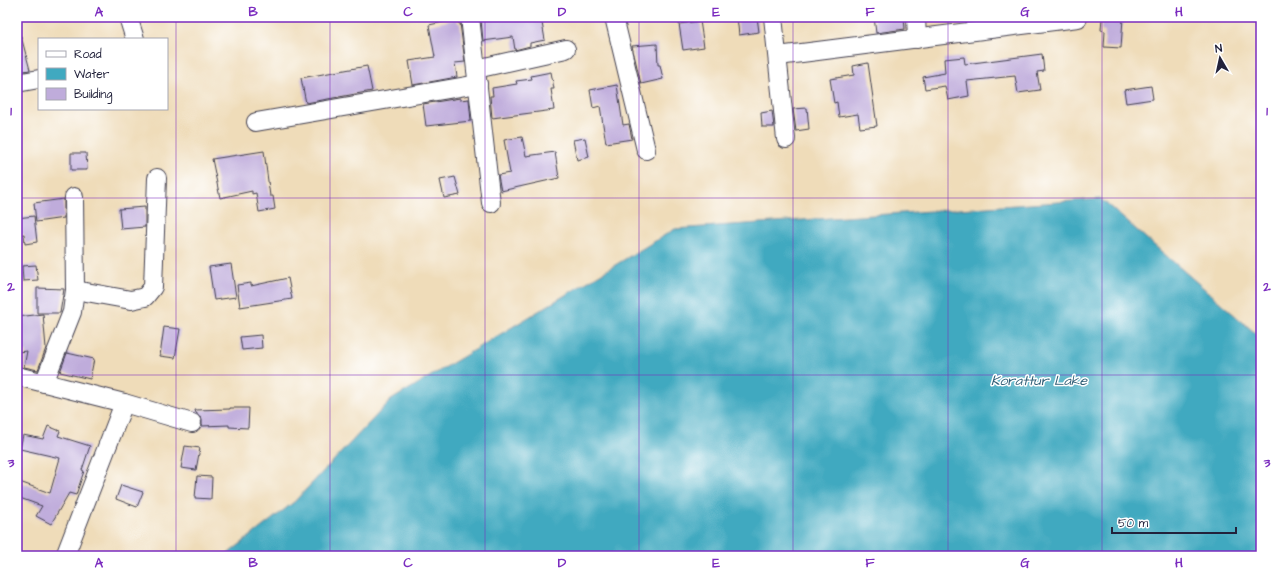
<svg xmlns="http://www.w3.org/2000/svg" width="1278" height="573" font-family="'Architects Daughter',sans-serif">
	<rect width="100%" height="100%" fill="#fff"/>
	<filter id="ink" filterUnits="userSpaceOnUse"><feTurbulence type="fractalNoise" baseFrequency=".025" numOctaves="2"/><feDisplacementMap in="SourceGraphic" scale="8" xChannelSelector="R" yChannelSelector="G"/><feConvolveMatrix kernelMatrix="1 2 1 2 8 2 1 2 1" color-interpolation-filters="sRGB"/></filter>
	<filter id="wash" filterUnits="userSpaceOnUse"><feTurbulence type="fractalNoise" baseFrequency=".012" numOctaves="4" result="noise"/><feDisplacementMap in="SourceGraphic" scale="16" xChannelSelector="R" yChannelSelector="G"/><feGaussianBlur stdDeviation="0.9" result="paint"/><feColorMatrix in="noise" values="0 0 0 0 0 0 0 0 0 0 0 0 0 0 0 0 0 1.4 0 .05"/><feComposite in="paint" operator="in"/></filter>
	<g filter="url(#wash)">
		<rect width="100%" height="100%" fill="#efdcb9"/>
		<path fill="#40a9c0" stroke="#31667e" d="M 1101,199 L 1261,338 L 1261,556 L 225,556 L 294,502 L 391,400 L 675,229 Z"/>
		<g id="blocks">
			<g fill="#bfacdb">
				<path d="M 506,17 L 541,17 L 545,40 L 530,43 L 530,46 L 515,50 L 513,37 L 483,41 L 481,20 Z"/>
				<path d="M 737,17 L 757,17 L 759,32 L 739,35 Z"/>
				<path d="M 874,17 L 904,17 L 905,29 L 876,33 Z"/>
				<path d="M 1102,17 L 1123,18 L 1121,48 L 1104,47 L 1105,31 L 1101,30 Z"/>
				<path d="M 457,19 L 458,23 L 460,23 L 465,62 L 455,63 L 457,77 L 413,85 L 409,61 L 435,57 L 429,25 Z"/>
				<path d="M 700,21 L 704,47 L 683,50 L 679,24 Z"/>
				<path d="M 21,36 L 30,70 L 17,72 L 17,37 Z"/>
				<path d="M 657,44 L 658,65 L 660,65 L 663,79 L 641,84 L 632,46 Z"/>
				<path d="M 1042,54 L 1044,71 L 1037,72 L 1040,90 L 1018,93 L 1015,76 L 967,81 L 969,96 L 948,100 L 945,86 L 925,89 L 923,77 L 945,73 L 944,59 L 964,57 L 965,64 Z"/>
				<path d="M 868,63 L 877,126 L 860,128 L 858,114 L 839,117 L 837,102 L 834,103 L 830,79 L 854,75 L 853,66 Z"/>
				<path d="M 367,66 L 372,91 L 306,103 L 301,78 Z"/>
				<path d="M 551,72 L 554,89 L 551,89 L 554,110 L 492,118 L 490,96 L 493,96 L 492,88 L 517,84 L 516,81 L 532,79 L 531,76 Z"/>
				<path d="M 617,85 L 623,125 L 629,124 L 632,139 L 606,143 L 600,106 L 593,108 L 590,90 Z"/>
				<path d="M 1151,86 L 1153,99 L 1126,103 L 1124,90 Z"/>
				<path d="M 460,98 L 460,100 L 469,99 L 471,121 L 426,126 L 423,104 Z"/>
				<path d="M 807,108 L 809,129 L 796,131 L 793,109 Z"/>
				<path d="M 772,111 L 774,127 L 762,127 L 761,113 Z"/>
				<path d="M 522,137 L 526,156 L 555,152 L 559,178 L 501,191 L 498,175 L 510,173 L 504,140 Z"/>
				<path d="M 585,138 L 589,157 L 577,160 L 573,140 Z"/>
				<path d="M 264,151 L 270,196 L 273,196 L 275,209 L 259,212 L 256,193 L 252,194 L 252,191 L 220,198 L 212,159 Z"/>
				<path d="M 71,153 L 86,153 L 87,170 L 71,170 Z"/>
				<path d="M 455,177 L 460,195 L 444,198 L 440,180 Z"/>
				<path d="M 64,199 L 64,218 L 36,222 L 34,203 Z"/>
				<path d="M 145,207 L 145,227 L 121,229 L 119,209 Z"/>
				<path d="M 34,216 L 37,242 L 25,244 L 24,234 L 17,235 L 17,218 Z"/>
				<path d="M 231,264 L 236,297 L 214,300 L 209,267 Z"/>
				<path d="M 36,265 L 38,280 L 23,281 L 22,266 Z"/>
				<path d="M 288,278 L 292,299 L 240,307 L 237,285 L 251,283 L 251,286 Z"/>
				<path d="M 37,288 L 64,289 L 60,313 L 37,313 Z"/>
				<path d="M 43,314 L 46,348 L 38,370 L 24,367 L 27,351 L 17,352 L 17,317 Z"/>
				<path d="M 164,327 L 180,329 L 175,358 L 160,356 Z"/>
				<path d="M 261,335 L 262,348 L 242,350 L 240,337 Z"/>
				<path d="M 67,353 L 94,359 L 90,379 L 60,372 Z"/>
				<path d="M 230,408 L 249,408 L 248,428 L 229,427 L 229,425 L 202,426 L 202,420 L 200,416 L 196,413 L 195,410 L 230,409 Z"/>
				<path d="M 48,426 L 60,431 L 58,436 L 90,446 L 82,470 L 84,471 L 76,495 L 69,493 L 51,524 L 36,516 L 42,506 L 17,497 L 17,481 L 50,493 L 60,458 L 20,449 L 23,435 L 43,439 Z"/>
				<path d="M 185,446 L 200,448 L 196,470 L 181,468 Z"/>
				<path d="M 197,476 L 212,477 L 211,499 L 195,498 Z"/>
				<path d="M 121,485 L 143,492 L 137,507 L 116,499 Z"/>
			</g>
		</g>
	</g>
	<g filter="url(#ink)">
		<use href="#blocks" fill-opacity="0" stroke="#413e4e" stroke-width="1"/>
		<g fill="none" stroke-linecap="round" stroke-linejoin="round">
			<defs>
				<g id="minor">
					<path d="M 128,17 L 135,39"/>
					<path d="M 470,17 L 491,203"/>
					<path d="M 614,17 L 646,150"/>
					<path d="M 773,17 L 786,139"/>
					<path d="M 916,17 L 917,39"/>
					<path d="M 778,56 L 1078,18"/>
					<path d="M 476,69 L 566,49"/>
					<path d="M 17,83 L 39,79"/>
					<path d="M 256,122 L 478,84"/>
					<path d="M 75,290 L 131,300 L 145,297 L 153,287 L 157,178"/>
					<path d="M 17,376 L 124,403 L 192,423"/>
					<path d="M 44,383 L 72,312 L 75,290 L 74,197"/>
					<path d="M 65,556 L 124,403"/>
				</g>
			</defs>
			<use href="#minor" stroke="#413e4e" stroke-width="20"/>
			<use href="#minor" stroke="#fff" stroke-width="18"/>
		</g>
	</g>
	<path fill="none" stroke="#7b2cbf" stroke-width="1" stroke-opacity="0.55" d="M 176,17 L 176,556M 330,17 L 330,556M 485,17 L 485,556M 639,17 L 639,556M 793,17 L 793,556M 948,17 L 948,556M 1102,17 L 1102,556M 17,198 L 1261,198M 17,375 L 1261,375"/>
	<g text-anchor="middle" stroke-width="3" stroke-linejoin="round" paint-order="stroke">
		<g font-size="14" font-style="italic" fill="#305f77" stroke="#fff">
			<text x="1039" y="385">Korattur Lake</text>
		</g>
	</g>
	<rect width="1278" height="573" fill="none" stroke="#fff" stroke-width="44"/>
	<rect x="38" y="38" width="130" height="72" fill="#ffffff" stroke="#a7a7b1"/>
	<rect x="46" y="51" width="20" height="6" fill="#ffffff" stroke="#a7a7b1"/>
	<text x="74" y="58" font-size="12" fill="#22223b">Road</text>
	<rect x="46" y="68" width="20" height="12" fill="#40a9c0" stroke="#a7a7b1"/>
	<text x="74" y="78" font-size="12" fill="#22223b">Water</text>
	<rect x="46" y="88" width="20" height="12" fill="#bfacdb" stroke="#a7a7b1"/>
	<text x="74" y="98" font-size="12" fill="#22223b">Building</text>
	<g transform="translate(1220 58) rotate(351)" stroke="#ffffff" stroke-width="3" paint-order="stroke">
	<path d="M0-3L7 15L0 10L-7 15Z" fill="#22223b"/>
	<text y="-6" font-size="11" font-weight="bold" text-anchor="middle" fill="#22223b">N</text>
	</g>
	<path d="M1112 527v6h124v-6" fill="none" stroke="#22223b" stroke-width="2"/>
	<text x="1118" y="527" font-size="12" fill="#22223b" stroke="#ffffff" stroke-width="3" paint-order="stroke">50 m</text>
	<rect x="22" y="22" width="1234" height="529" fill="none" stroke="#7b2cbf" stroke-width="1.5"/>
	<g font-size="13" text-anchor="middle" font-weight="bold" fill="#7b2cbf">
		<text x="99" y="16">A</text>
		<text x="253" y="16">B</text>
		<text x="408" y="16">C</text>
		<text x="562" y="16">D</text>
		<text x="716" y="16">E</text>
		<text x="870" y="16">F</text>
		<text x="1025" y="16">G</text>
		<text x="1179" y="16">H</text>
		<text x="11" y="115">1</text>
		<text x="1267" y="115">1</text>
		<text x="11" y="291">2</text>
		<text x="1267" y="291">2</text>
		<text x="11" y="467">3</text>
		<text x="1267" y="467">3</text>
		<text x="99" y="567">A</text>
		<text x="253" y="567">B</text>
		<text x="408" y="567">C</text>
		<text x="562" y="567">D</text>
		<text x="716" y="567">E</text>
		<text x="870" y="567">F</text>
		<text x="1025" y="567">G</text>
		<text x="1179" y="567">H</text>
	</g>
</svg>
